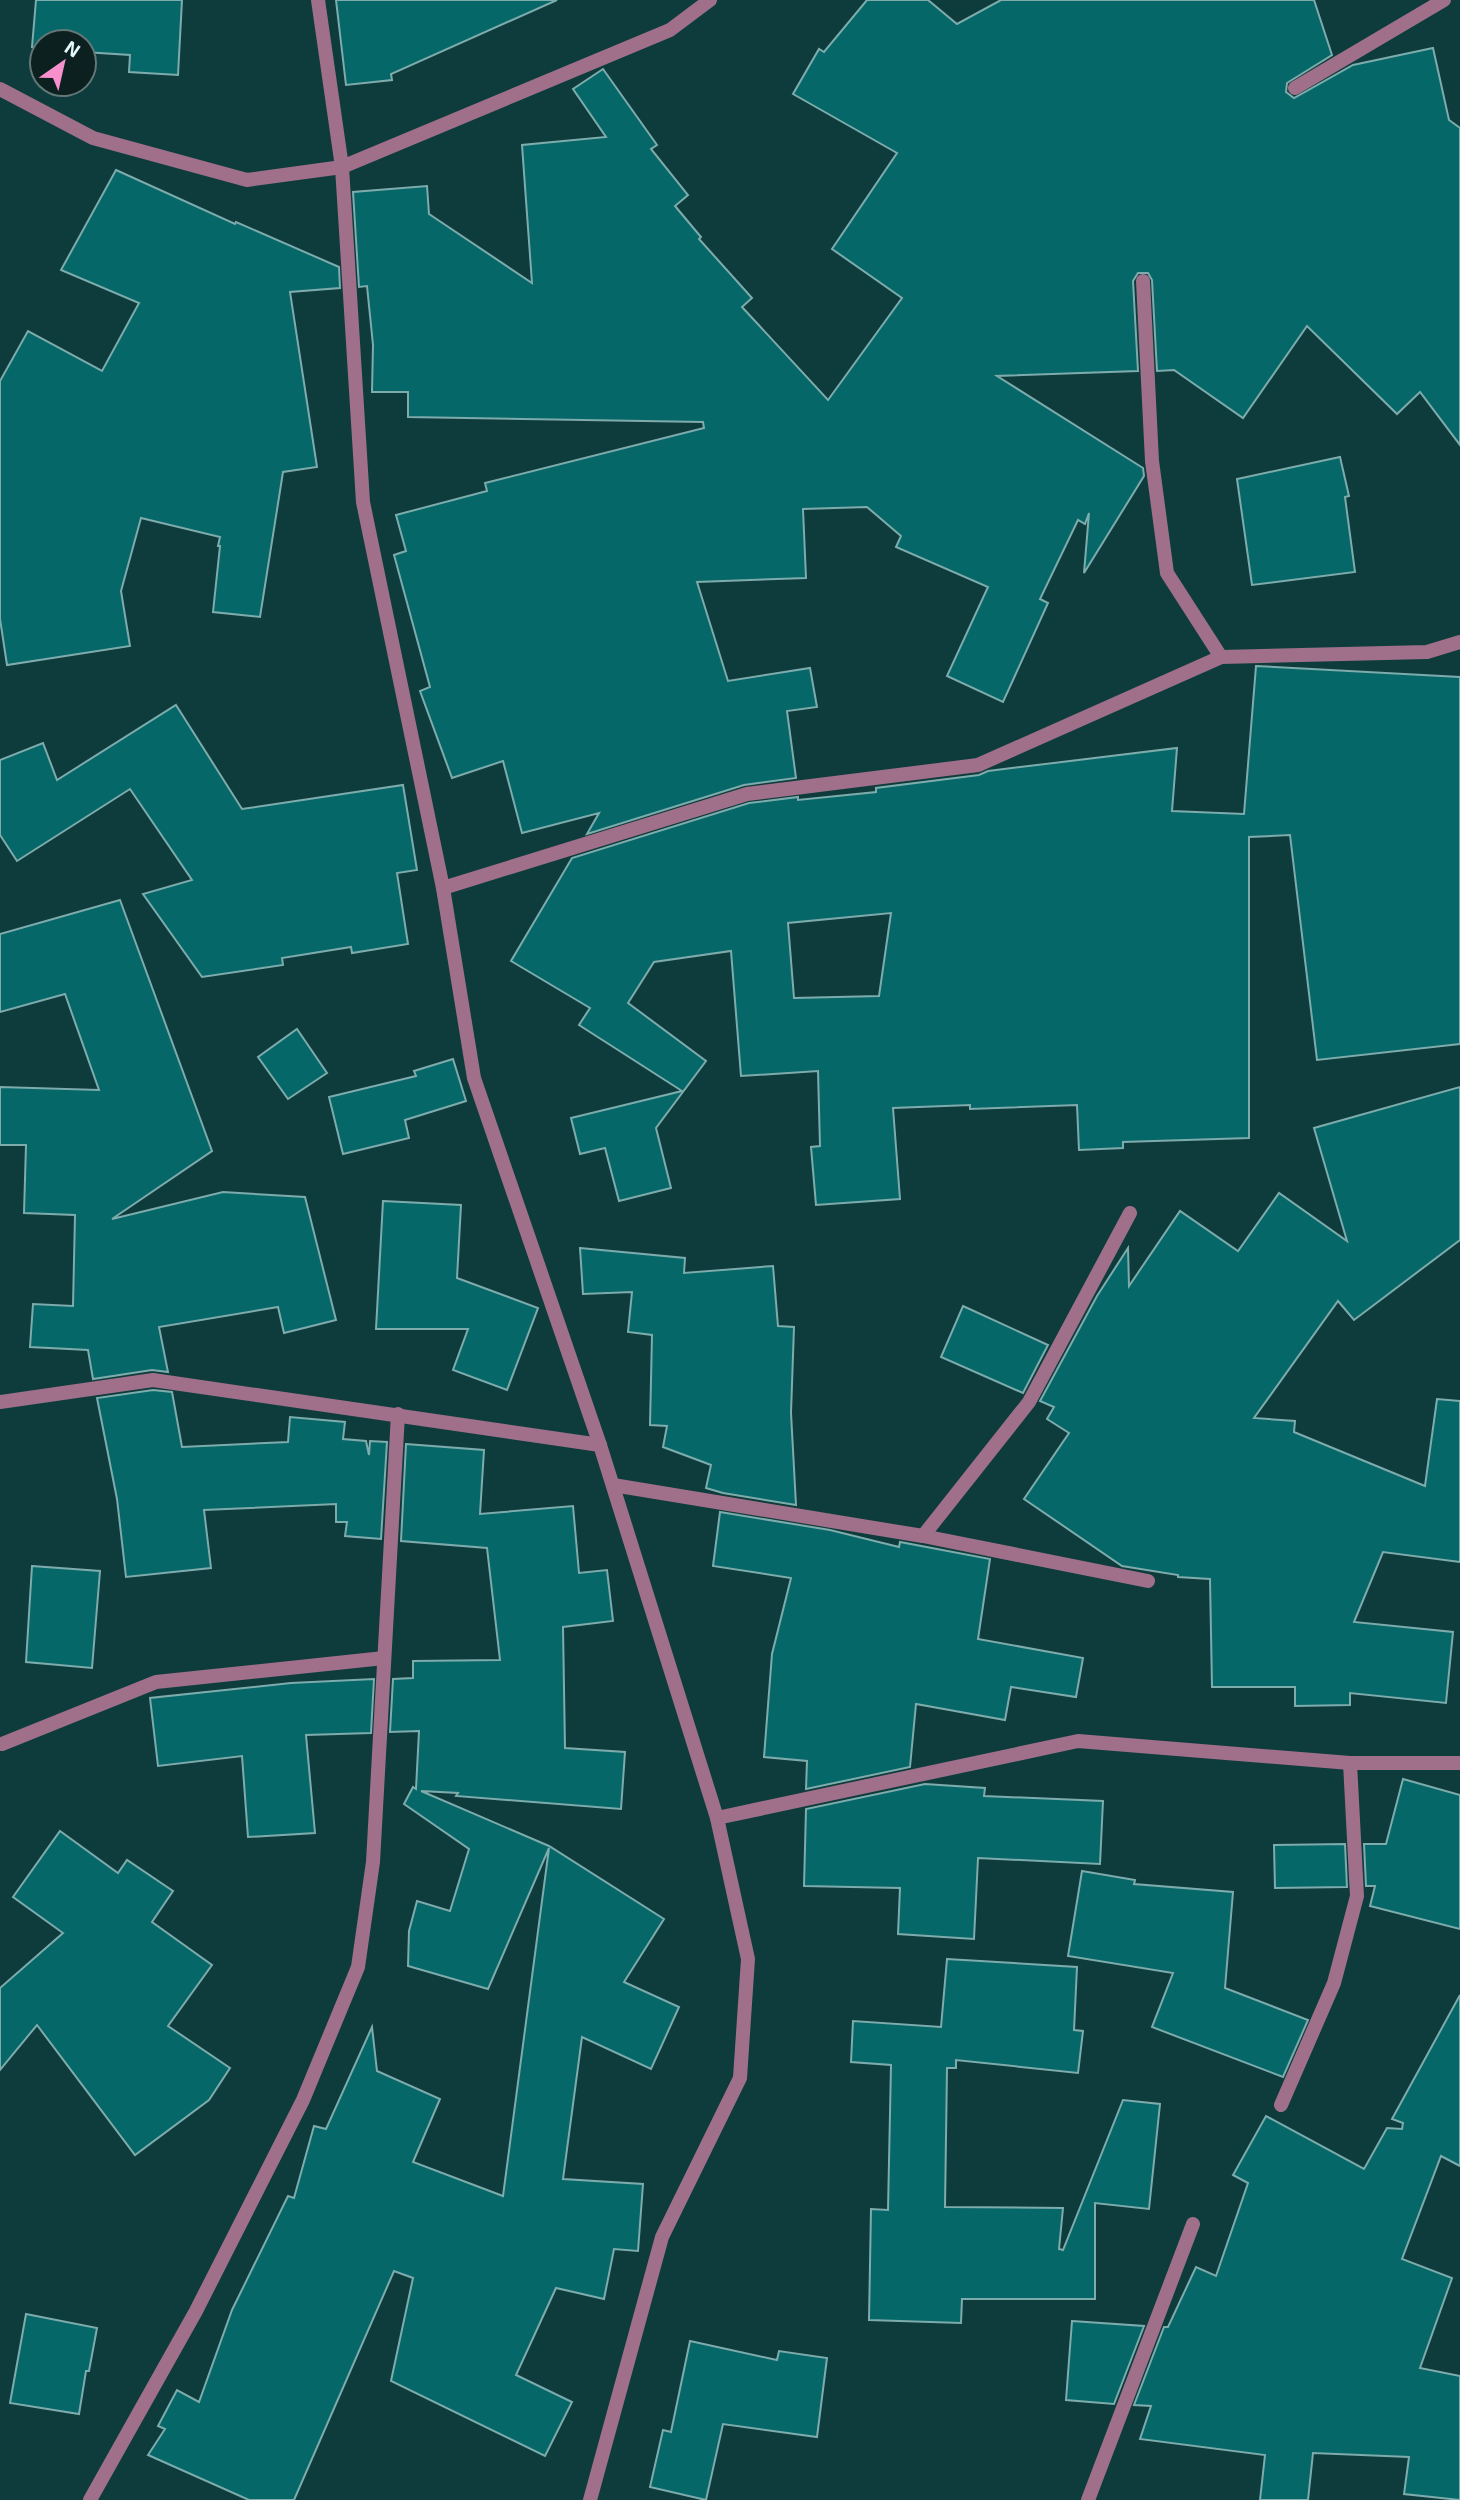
<svg xmlns="http://www.w3.org/2000/svg" width="1460" height="2500" font-family="'Exo 2',sans-serif">
	<rect width="100%" height="100%" fill="#0e3c3d"/>
	<g fill="#066768" stroke="#7eabac" stroke-width="2" fill-rule="evenodd">
		<path d="M 36,0 L 182,0 L 178,75 L 129,72 L 130,55 L 84,52 L 84,42 L 42,42 L 42,48 L 32,47 Z"/>
		<path d="M 336,0 L 557,0 L 391,74 L 392,80 L 346,85 Z"/>
		<path d="M 867,0 L 928,0 L 957,24 L 1001,0 L 1314,0 L 1332,55 L 1287,83 L 1286,92 L 1294,98 L 1353,65 L 1433,48 L 1449,120 L 1460,128 L 1460,445 L 1420,392 L 1397,414 L 1307,326 L 1243,418 L 1174,370 L 1157,371 L 1152,280 L 1148,273 L 1138,273 L 1133,281 L 1138,371 L 997,376 L 1143,468 L 1144,476 L 1084,573 L 1089,513 L 1085,524 L 1078,520 L 1040,599 L 1048,603 L 1003,702 L 947,676 L 988,587 L 896,547 L 901,536 L 867,507 L 803,509 L 806,578 L 697,582 L 728,681 L 810,668 L 817,707 L 787,711 L 796,778 L 744,785 L 587,834 L 599,813 L 522,833 L 503,761 L 452,778 L 420,691 L 430,687 L 394,555 L 406,551 L 396,515 L 487,491 L 485,483 L 704,428 L 703,422 L 408,417 L 408,392 L 372,392 L 373,345 L 367,286 L 359,287 L 353,192 L 427,186 L 429,214 L 532,283 L 522,145 L 606,137 L 573,89 L 603,69 L 657,145 L 651,149 L 688,195 L 675,206 L 701,237 L 699,239 L 752,298 L 742,307 L 828,400 L 902,298 L 832,249 L 897,153 L 793,94 L 819,49 L 824,52 Z"/>
		<path d="M 116,170 L 235,224 L 236,222 L 339,267 L 340,288 L 290,292 L 317,467 L 283,472 L 260,617 L 213,612 L 220,546 L 218,546 L 220,537 L 141,518 L 121,591 L 130,646 L 7,665 L 0,619 L 0,381 L 28,331 L 102,371 L 139,303 L 61,270 Z"/>
		<path d="M 1340,457 L 1349,496 L 1345,497 L 1355,572 L 1252,585 L 1237,479 Z"/>
		<path d="M 1256,666 L 1460,677 L 1460,1044 L 1317,1060 L 1290,835 L 1249,837 L 1249,1138 L 1123,1142 L 1123,1148 L 1079,1150 L 1077,1105 L 970,1109 L 970,1105 L 893,1108 L 900,1199 L 816,1205 L 811,1147 L 820,1146 L 818,1071 L 741,1076 L 731,951 L 654,962 L 628,1003 L 706,1061 L 656,1128 L 671,1188 L 619,1201 L 605,1148 L 580,1154 L 571,1118 L 682,1091 L 579,1025 L 590,1008 L 511,961 L 572,858 L 749,803 L 798,797 L 798,800 L 876,792 L 876,788 L 979,775 L 988,771 L 1177,748 L 1172,811 L 1244,814 ZM 891,913 L 879,996 L 794,998 L 788,923 Z"/>
		<path d="M 176,705 L 242,809 L 403,785 L 417,870 L 397,873 L 408,944 L 352,953 L 351,947 L 282,958 L 283,965 L 202,977 L 143,894 L 192,880 L 130,789 L 17,861 L 0,835 L 0,760 L 43,743 L 57,780 Z"/>
		<path d="M 120,900 L 212,1151 L 112,1219 L 223,1192 L 305,1197 L 336,1320 L 284,1333 L 278,1307 L 159,1327 L 168,1372 L 152,1370 L 93,1379 L 88,1350 L 30,1347 L 33,1304 L 73,1306 L 75,1215 L 24,1213 L 26,1145 L 0,1145 L 0,1087 L 99,1090 L 65,994 L 0,1012 L 0,934 Z"/>
		<path d="M 297,1029 L 327,1073 L 288,1099 L 258,1057 Z"/>
		<path d="M 453,1059 L 466,1101 L 405,1120 L 409,1138 L 343,1154 L 329,1097 L 416,1076 L 414,1071 Z"/>
		<path d="M 1460,1087 L 1460,1240 L 1354,1320 L 1338,1301 L 1254,1418 L 1295,1421 L 1294,1432 L 1425,1486 L 1437,1399 L 1460,1401 L 1460,1562 L 1383,1552 L 1354,1622 L 1453,1632 L 1446,1703 L 1350,1693 L 1350,1705 L 1295,1706 L 1295,1687 L 1212,1687 L 1210,1579 L 1178,1577 L 1178,1575 L 1122,1566 L 1024,1499 L 1069,1433 L 1047,1419 L 1054,1407 L 1040,1401 L 1097,1296 L 1128,1248 L 1129,1286 L 1180,1211 L 1238,1251 L 1279,1193 L 1347,1241 L 1314,1128 Z"/>
		<path d="M 383,1201 L 461,1205 L 457,1278 L 538,1308 L 507,1390 L 453,1370 L 468,1329 L 376,1329 Z"/>
		<path d="M 580,1248 L 685,1258 L 684,1273 L 773,1266 L 778,1326 L 794,1327 L 791,1413 L 796,1505 L 723,1493 L 706,1488 L 711,1465 L 663,1447 L 667,1426 L 650,1425 L 652,1335 L 628,1332 L 632,1292 L 583,1294 Z"/>
		<path d="M 963,1306 L 1048,1345 L 1023,1393 L 941,1357 Z"/>
		<path d="M 153,1390 L 172,1392 L 182,1447 L 288,1442 L 290,1417 L 345,1422 L 343,1439 L 366,1441 L 369,1455 L 370,1441 L 387,1442 L 381,1539 L 345,1536 L 347,1522 L 336,1522 L 336,1504 L 204,1510 L 211,1568 L 126,1577 L 117,1499 L 97,1398 Z"/>
		<path d="M 406,1444 L 484,1450 L 480,1514 L 573,1506 L 579,1573 L 607,1570 L 613,1621 L 563,1627 L 565,1748 L 625,1752 L 621,1809 L 456,1796 L 458,1793 L 421,1791 L 549,1846 L 664,1919 L 624,1982 L 679,2007 L 651,2069 L 582,2037 L 563,2179 L 643,2184 L 638,2251 L 614,2249 L 604,2299 L 556,2288 L 516,2375 L 572,2402 L 545,2456 L 391,2381 L 413,2278 L 394,2271 L 294,2500 L 249,2500 L 148,2455 L 165,2429 L 158,2426 L 177,2390 L 199,2402 L 232,2310 L 288,2196 L 294,2198 L 314,2126 L 326,2129 L 372,2027 L 377,2071 L 440,2099 L 413,2162 L 503,2196 L 549,1848 L 488,1989 L 408,1966 L 409,1931 L 417,1901 L 450,1911 L 469,1849 L 404,1804 L 413,1787 L 416,1789 L 419,1731 L 390,1732 L 393,1679 L 413,1678 L 413,1661 L 500,1660 L 487,1548 L 401,1541 Z"/>
		<path d="M 720,1512 L 830,1530 L 899,1547 L 900,1542 L 990,1559 L 978,1639 L 1083,1658 L 1076,1697 L 1011,1687 L 1005,1720 L 916,1704 L 910,1767 L 806,1789 L 807,1761 L 764,1757 L 772,1654 L 791,1578 L 713,1566 Z"/>
		<path d="M 32,1566 L 100,1571 L 92,1668 L 26,1662 Z"/>
		<path d="M 374,1679 L 371,1733 L 306,1735 L 315,1833 L 248,1837 L 242,1756 L 158,1766 L 150,1698 L 291,1683 Z"/>
		<path d="M 1403,1779 L 1460,1795 L 1460,1929 L 1370,1906 L 1375,1886 L 1366,1886 L 1364,1844 L 1386,1844 Z"/>
		<path d="M 925,1784 L 985,1788 L 984,1796 L 1103,1801 L 1100,1864 L 978,1858 L 974,1939 L 898,1934 L 900,1888 L 804,1886 L 806,1809 Z"/>
		<path d="M 60,1831 L 118,1873 L 127,1860 L 173,1891 L 152,1922 L 212,1965 L 168,2026 L 230,2068 L 209,2100 L 135,2155 L 37,2025 L 0,2070 L 0,1988 L 63,1933 L 13,1897 Z"/>
		<path d="M 1345,1844 L 1347,1887 L 1275,1888 L 1274,1845 Z"/>
		<path d="M 1082,1871 L 1135,1880 L 1134,1884 L 1233,1892 L 1225,1988 L 1308,2020 L 1283,2077 L 1152,2027 L 1173,1973 L 1068,1956 Z"/>
		<path d="M 947,1959 L 1077,1967 L 1074,2030 L 1083,2031 L 1078,2073 L 956,2060 L 956,2068 L 947,2068 L 945,2207 L 1063,2208 L 1059,2249 L 1063,2250 L 1123,2100 L 1160,2104 L 1149,2209 L 1095,2203 L 1095,2299 L 962,2299 L 961,2323 L 869,2320 L 871,2209 L 888,2210 L 891,2065 L 851,2062 L 853,2021 L 941,2027 Z"/>
		<path d="M 1460,1995 L 1460,2166 L 1441,2156 L 1402,2259 L 1452,2278 L 1420,2368 L 1460,2376 L 1460,2500 L 1404,2494 L 1409,2457 L 1313,2453 L 1308,2500 L 1260,2500 L 1265,2455 L 1140,2439 L 1151,2406 L 1134,2405 L 1164,2327 L 1168,2327 L 1196,2267 L 1216,2276 L 1248,2183 L 1233,2175 L 1266,2116 L 1364,2169 L 1387,2128 L 1402,2129 L 1403,2123 L 1392,2119 Z"/>
		<path d="M 26,2314 L 97,2328 L 89,2371 L 86,2371 L 79,2414 L 10,2403 Z"/>
		<path d="M 1072,2321 L 1144,2326 L 1114,2404 L 1066,2400 Z"/>
		<path d="M 690,2341 L 777,2360 L 779,2351 L 827,2358 L 817,2437 L 723,2424 L 706,2500 L 650,2487 L 663,2430 L 671,2432 Z"/>
	</g>
	<g fill="none" stroke-linecap="round" stroke-linejoin="round">
		<path stroke="#a0708b" stroke-width="14" d="M 923,1536 L 1148,1581"/>
		<g stroke="#a0708b" stroke-width="14">
			<path d="M 318,0 L 342,167 L 363,502 L 443,888 L 474,1078 L 600,1445 L 717,1818 L 748,1959 L 740,2078 L 662,2237 L 590,2500"/>
			<path d="M 1295,88 L 1444,0"/>
			<path d="M 0,89 L 93,138 L 247,180 L 342,167 L 670,30 L 710,0"/>
			<path d="M 1143,281 L 1152,461 L 1167,573 L 1221,657"/>
			<path d="M 443,888 L 747,794 L 978,765 L 1221,657 L 1427,652 L 1460,642"/>
			<path d="M 0,1402 L 153,1380 L 600,1445"/>
			<path d="M 613,1485 L 923,1536 L 1029,1402 L 1130,1213"/>
			<path d="M 2,1744 L 156,1682 L 384,1658"/>
			<path d="M 717,1818 L 1078,1741 L 1350,1763 L 1460,1763"/>
			<path d="M 1281,2105 L 1334,1983 L 1357,1896 L 1350,1763"/>
			<path d="M 90,2500 L 196,2311 L 303,2100 L 358,1967 L 373,1862 L 398,1414"/>
			<path d="M 1088,2500 L 1193,2224"/>
		</g>
	</g>
	<g transform="translate(63 63) rotate(34)"><circle r="33" fill="#0d2020" stroke="#627777" stroke-width="2"/>
	<path d="M0-5L12 26L0 18L-12 26Z" fill="#f790cd"/>
	<text y="-10" font-size="19" font-weight="bold" text-anchor="middle" fill="#e2f9f9">N</text>
	</g>
</svg>
